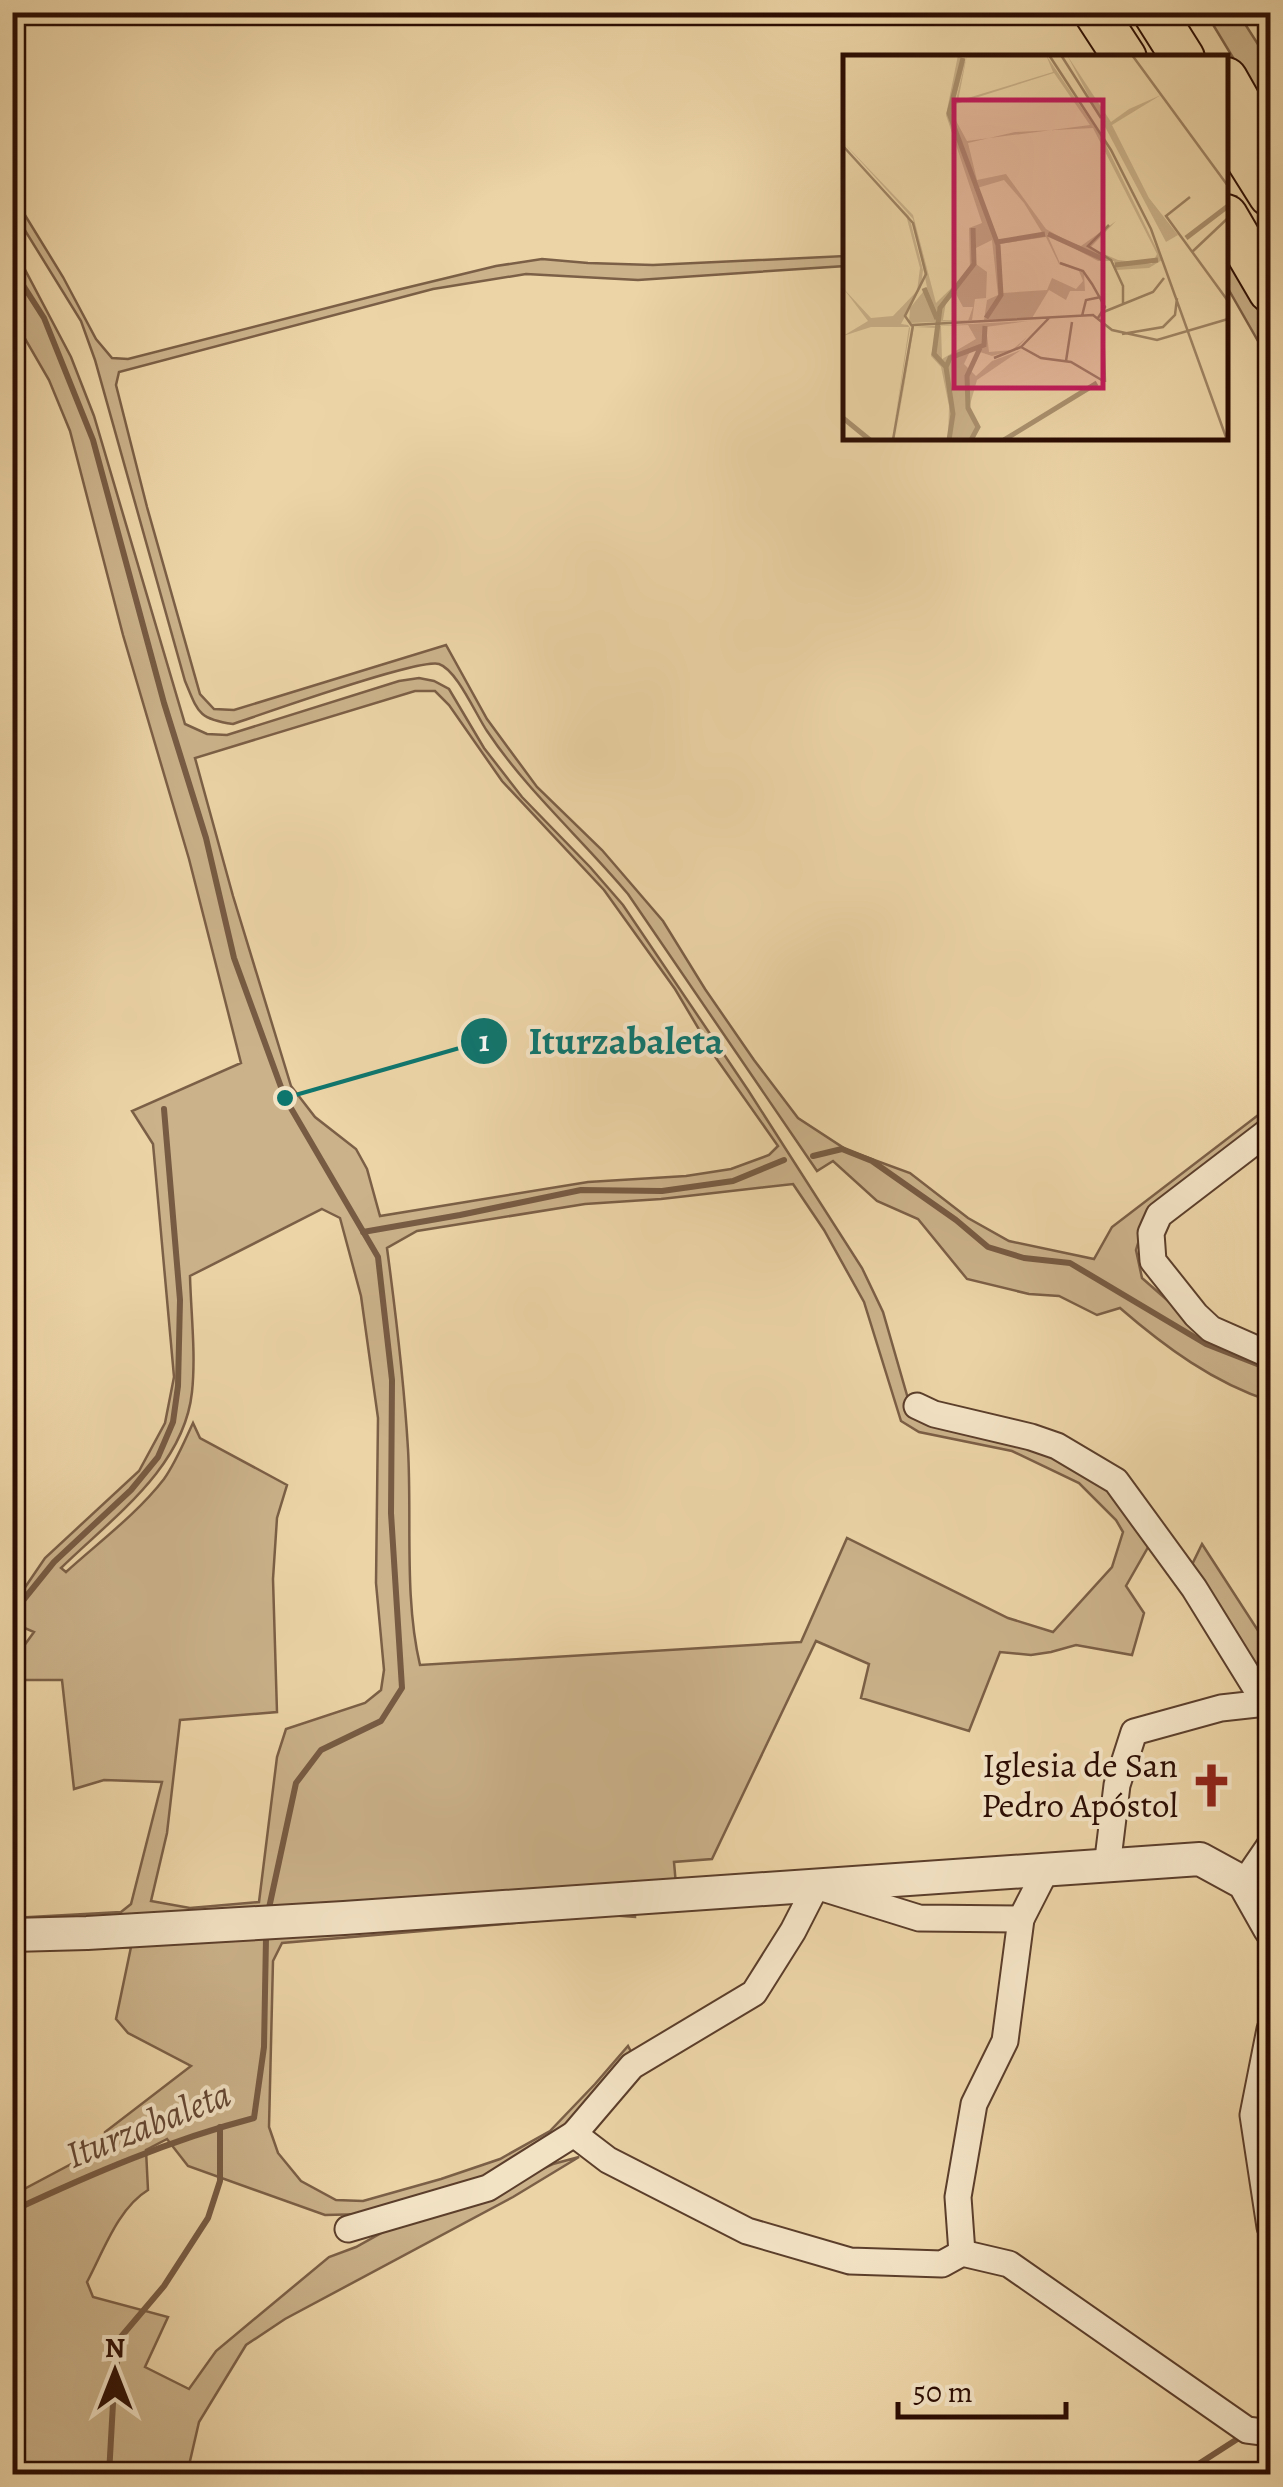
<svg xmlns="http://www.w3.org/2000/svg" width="1283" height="2487" font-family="Alegreya,serif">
	<rect width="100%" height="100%" fill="#ecd4a6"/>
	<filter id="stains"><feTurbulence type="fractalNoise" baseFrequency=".002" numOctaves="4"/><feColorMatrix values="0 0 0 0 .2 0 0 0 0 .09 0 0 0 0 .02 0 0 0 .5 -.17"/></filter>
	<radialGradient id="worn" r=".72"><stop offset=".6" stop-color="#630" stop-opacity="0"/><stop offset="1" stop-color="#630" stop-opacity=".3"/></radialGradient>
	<g fill="#cbb28a" stroke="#7b5f46" stroke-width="2.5" fill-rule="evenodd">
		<path d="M 1206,13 L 1238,13 L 1270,63 L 1270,119 Z"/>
		<path d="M 12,194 L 63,277 L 96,339 L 112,358 L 128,359 L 397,290 L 496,266 L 542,259 L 588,263 L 653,265 L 845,256 L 845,266 L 638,280 L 526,274 L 433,289 L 119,372 L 116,385 L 147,507 L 200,694 L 214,709 L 234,710 L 446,645 L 487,719 L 537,787 L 602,850 L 663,921 L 705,989 L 754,1060 L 798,1118 L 847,1150 L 910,1173 L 968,1218 L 1009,1241 L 1094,1259 L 1112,1227 L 1270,1106 L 1270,1126 L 1143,1227 L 1136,1250 L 1142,1278 L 1208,1336 L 1270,1360 L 1270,1401 C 1214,1383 1165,1347 1120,1308 L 1097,1315 L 1059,1296 L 1029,1294 L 967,1279 L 918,1219 L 877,1201 L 833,1161 L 817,1171 L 628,894 C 582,839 527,791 487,731 C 476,715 457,670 439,664 C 419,658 263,714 233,724 C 198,719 198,712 185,681 L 95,360 L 81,321 L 13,211 Z"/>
		<path d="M 12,245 L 71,357 L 94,416 L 185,724 L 207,734 L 227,735 L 399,681 L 419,678 L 434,681 L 449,689 L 484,748 L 522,797 L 590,867 L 623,905 L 748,1090 L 862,1268 L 883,1312 L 911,1409 L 1032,1441 L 1119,1492 L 1151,1542 L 1126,1586 L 1144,1613 L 1132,1655 L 1076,1645 L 1051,1652 L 1031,1655 L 1000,1652 L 969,1731 L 861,1698 L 869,1664 L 816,1641 L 712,1859 L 674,1862 L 676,1885 L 13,1926 L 13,1918 L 121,1912 L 131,1904 L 162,1782 L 104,1780 L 74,1789 L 62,1680 L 13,1680 L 13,1661 L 34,1632 L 18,1625 L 13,1632 L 13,1605 L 45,1558 L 139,1471 L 165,1423 L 174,1377 L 153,1144 L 132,1111 L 241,1063 L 189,859 L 123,635 L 70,431 L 49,380 L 13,318 ZM 415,691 L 435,691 L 449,705 L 502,781 L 604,890 L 675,989 L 716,1058 L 778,1146 L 769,1155 L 731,1169 L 686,1176 L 588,1182 L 380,1216 L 367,1169 L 356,1149 L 315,1117 L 291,1086 L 233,896 L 195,758 ZM 793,1184 L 824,1230 L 864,1302 L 901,1421 L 919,1432 L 1012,1451 L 1079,1483 L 1116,1520 L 1123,1532 L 1112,1567 L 1053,1632 L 1008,1618 L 847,1538 L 801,1642 L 420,1665 C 404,1598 412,1518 408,1449 C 404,1381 396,1315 387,1248 L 417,1231 L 585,1204 L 661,1199 ZM 322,1209 L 340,1218 L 361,1296 L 378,1418 L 376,1583 L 384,1670 L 381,1690 L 365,1703 L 286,1729 L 277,1757 L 259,1902 L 190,1908 L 151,1901 L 167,1833 L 180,1720 L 277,1712 L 273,1579 L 277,1518 L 287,1485 L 200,1438 L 193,1423 C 184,1442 176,1462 164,1479 C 137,1514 99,1542 66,1572 L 61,1568 C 112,1518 184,1468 192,1392 C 196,1354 191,1314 190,1276 Z"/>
		<path d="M 1226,249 L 1270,326 L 1270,362 L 1226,285 Z"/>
		<path d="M 1202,1544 L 1270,1649 L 1270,1696 L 1187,1575 Z"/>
		<path d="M 635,1908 L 635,1917 L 608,1915 L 282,1943 L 273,1961 L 269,2127 L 278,2153 L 301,2181 L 336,2200 L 363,2201 L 441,2179 L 500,2159 L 550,2131 L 595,2084 L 628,2046 L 634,2057 L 566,2130 L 484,2179 L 368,2214 L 325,2215 L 188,2166 L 167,2139 L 146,2150 L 148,2190 C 118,2208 103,2252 87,2282 L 93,2297 L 168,2317 L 145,2367 L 189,2389 L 216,2351 L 329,2257 L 356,2247 L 385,2231 L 477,2198 L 553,2164 L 579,2157 L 513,2197 L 285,2319 L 246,2345 L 199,2422 L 187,2474 L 13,2474 L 13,2195 L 105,2146 L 105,2132 L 191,2066 L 128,2033 L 116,2019 L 131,1947 L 13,1951 Z"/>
	</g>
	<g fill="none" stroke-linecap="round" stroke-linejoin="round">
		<g stroke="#775b43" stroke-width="6">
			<path d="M 12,268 L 44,318 L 93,440 L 164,703 L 206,838 L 234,958 L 285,1098 L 378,1257 L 392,1380 L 391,1513 L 402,1688 L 381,1721 L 321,1750 L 296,1783 L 269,1908"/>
			<path d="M 813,1156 L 842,1149 L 872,1161 L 956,1220 L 988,1247 L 1024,1258 L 1070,1263 L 1206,1344 L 1270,1369"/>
			<path d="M 363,1232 L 460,1215 L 581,1190 L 662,1191 L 733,1181 L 784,1160"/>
			<path d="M 12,1614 L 54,1562 L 131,1490 L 158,1457 L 173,1422 L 178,1386 L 180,1300 L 164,1109"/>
			<path d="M 12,2211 C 91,2174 170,2140 254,2118 L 264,2047 L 266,1938"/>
			<path d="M 109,2474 L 114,2386 L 120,2338 L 164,2286 L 208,2218 L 220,2181 L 220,2127"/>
			<path d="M 1183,2474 L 1242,2436"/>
		</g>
		<defs>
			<g id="minor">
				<path d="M 1270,1130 L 1159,1215 L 1151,1233 L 1153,1261 L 1196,1315 L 1211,1329 L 1270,1355"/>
				<path d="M 917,1406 L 934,1414 L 1031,1437 L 1057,1446 L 1116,1481 L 1194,1588 L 1270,1711"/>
				<path d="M 1107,1867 L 1117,1785 L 1134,1732 L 1221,1708 L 1266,1703"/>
				<path d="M 1244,1883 L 1270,1845"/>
				<path d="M 1270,2029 L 1253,2115 L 1270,2227"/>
				<path d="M 574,2134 L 608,2160 L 747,2231 L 850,2261 L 942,2264 L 962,2253 L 1009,2264 L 1247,2430 L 1270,2433"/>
				<path d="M 348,2229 L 488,2188 L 574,2134 L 632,2066 L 754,1993 L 793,1931 L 816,1886 L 919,1918 L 1021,1919 L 1045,1872"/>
				<path d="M 962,2253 L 958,2197 L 974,2104 L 1005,2041 L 1021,1919"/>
			</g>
			<path id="tertiary" d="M 12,1935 L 87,1933 L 344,1918 L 1200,1859 L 1244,1883 L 1270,1929"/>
			<g id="trunk">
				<path d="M 1095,12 L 1125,58"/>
				<path d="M 1154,12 L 1183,58"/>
				<path d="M 1226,79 L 1270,157"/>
				<path d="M 1233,136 L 1270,195"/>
				<path d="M 1226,216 L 1270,291"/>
			</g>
		</defs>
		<use href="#minor" stroke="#5b3e2b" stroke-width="29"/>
		<use href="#tertiary" stroke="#5b3e2b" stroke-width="36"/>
		<use href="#trunk" stroke="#2b0c02" stroke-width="46"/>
		<use href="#minor" stroke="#f3e3c5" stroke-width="25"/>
		<use href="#tertiary" stroke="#f3e3c5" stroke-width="32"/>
		<use href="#trunk" stroke="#ecd4a6" stroke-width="42"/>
	</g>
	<defs>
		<symbol id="church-bare" viewBox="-9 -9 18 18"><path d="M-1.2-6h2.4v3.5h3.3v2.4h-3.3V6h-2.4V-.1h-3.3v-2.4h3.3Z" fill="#8f2418" stroke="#f3e3c5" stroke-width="2.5" paint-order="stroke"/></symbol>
	</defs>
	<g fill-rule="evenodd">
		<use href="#church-bare" x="1180" y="1754" width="63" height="63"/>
	</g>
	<g text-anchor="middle" stroke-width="8" stroke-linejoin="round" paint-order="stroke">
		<g font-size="35" fill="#2b0c02" stroke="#f3e3c5" text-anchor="end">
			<text x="1178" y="1777">Iglesia de San<tspan x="1178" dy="40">Pedro Apóstol</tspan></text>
		</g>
		<g font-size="38" font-style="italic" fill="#644733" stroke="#f3e3c5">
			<text transform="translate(148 2124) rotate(-22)" y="13">Iturzabaleta</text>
		</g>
	</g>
	<g transform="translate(843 55)">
		<rect width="385" height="385" fill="#ecd4a6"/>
		<path d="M 115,0 L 122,7 L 108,62 L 129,118 L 109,61 L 124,0 L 115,46 L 210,17 L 203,0 L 261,86 L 319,205 L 306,213 L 273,215 L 271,206 L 255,206 L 204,179 L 217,208 L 241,218 L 242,236 L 227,236 L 223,245 L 206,235 L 189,263 L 66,268 L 67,253 L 84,232 L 70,164 L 0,87 L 70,160 L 93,248 L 127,215 L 126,173 L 139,168 L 103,60 ZM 211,18 L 247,70 L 124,86 L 111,62 L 113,49 ZM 250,73 L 314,199 L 309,209 L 275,205 L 247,193 L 273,166 L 238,191 L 228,188 L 203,174 L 163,119 L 134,125 L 125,88 L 172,77 ZM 161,125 L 181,148 L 200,179 L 156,186 L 134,133 ZM 203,182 L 216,209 L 236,216 L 240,226 L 233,234 L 209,223 L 204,235 L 160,238 L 156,189 ZM 149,185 L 155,240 L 144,245 L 141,265 L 129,265 L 132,244 L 143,243 L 144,217 L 133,209 L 133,193 ZM 113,239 L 120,252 L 130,252 L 125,266 L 100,265 L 103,247 ZM 224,0 L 268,67 L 286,54 L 318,40 L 269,70 L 306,143 L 335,180 L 323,187 ZM 0,92 L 66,161 L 80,215 L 78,232 L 58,269 L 65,270 L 67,273 L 49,385 L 66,272 L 28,272 L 0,281 L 25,266 L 0,233 L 28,263 L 50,261 L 74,236 L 77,213 L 63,160 ZM 185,266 L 143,272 L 146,297 L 169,295 L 184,282 L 173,294 L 149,301 L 128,294 L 121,309 L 133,321 L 149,306 L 178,295 L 134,325 L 126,353 L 136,374 L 129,385 L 105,385 L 106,351 L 98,312 L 88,301 L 94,273 L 71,272 L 52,385 L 70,272 ZM 125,270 L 133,284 L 99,304 L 98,271 Z" fill="#cbb28a" fill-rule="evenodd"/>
		<path fill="none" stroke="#aa906e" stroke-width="5" d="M 120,3 L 106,58 L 155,190 L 158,240 L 143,263M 205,179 L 260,204M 343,183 L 385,151M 154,187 L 202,179M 272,210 L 315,205M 81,233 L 94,264M 103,312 L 91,299 L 97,253 L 131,209 L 130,173M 0,363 L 27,385M 106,385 L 110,359 L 103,312 L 107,303 L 141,290 L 142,271M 128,385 L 135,372 L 125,353 L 124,321 L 137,293M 161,385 L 254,328"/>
		<path fill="none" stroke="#9f8464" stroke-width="2.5" d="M 206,0 L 268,95 L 308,174 L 384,385M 218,0 L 258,63M 289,0 L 385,131M 0,91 L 70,168 L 83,219 L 62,261 L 69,271M 347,142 L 323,161 L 385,246M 266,170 L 245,191 L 268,205 L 280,231 L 280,248M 349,197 L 385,163M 217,208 L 240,216 L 249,229 L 262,252 L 255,263M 258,258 L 310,237 L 321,223M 239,261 L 243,245 L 258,242M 260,271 L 262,327M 279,279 L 320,272 L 332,260 L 334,243M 178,292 L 198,303 L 228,307 L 262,327M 151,303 L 178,292 L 206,263M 223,306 L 229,267M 50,385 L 70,270 L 250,260 L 269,275 L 314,285 L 385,264"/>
		<path fill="#c2185b" fill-opacity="0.15" stroke="#c2185b" stroke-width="5" d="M 111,45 L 260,45 L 260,333 L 111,333 Z"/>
		<rect width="385" height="385" fill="none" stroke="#2b0c02" stroke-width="5"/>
	</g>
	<path fill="none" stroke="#0f766e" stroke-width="4" d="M285 1098L484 1041"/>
	<g fill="#0f766e" stroke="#f3e3c5" stroke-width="4">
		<circle cx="285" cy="1098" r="10"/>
		<circle cx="484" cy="1041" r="25"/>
	</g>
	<g font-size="30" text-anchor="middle" font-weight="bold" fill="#fff">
		<text x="484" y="1051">1</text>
	</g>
	<g font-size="38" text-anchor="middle" font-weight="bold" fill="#0f766e" stroke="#f3e3c5" stroke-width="8" stroke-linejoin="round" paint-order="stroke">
		<text x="626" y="1054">Iturzabaleta</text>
	</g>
	<rect width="1283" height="2487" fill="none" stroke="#ecd4a6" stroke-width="50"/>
	<rect x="15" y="15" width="1253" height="2457" fill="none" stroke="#2b0c02" stroke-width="5"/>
	<rect x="25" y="25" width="1233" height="2437" fill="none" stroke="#2b0c02" stroke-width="2.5"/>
	<g transform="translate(115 2372)" stroke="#f3e3c5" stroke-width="8" paint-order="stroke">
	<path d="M0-8L18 38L0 25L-18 38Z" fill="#2b0c02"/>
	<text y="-15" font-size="28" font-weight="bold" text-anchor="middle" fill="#2b0c02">N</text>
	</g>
	<path d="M898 2402v15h168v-15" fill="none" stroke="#2b0c02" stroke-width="5"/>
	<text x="913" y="2402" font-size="30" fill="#2b0c02" stroke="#f3e3c5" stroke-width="8" paint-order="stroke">50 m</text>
	<rect width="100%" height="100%" filter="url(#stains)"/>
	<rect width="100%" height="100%" fill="url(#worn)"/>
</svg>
